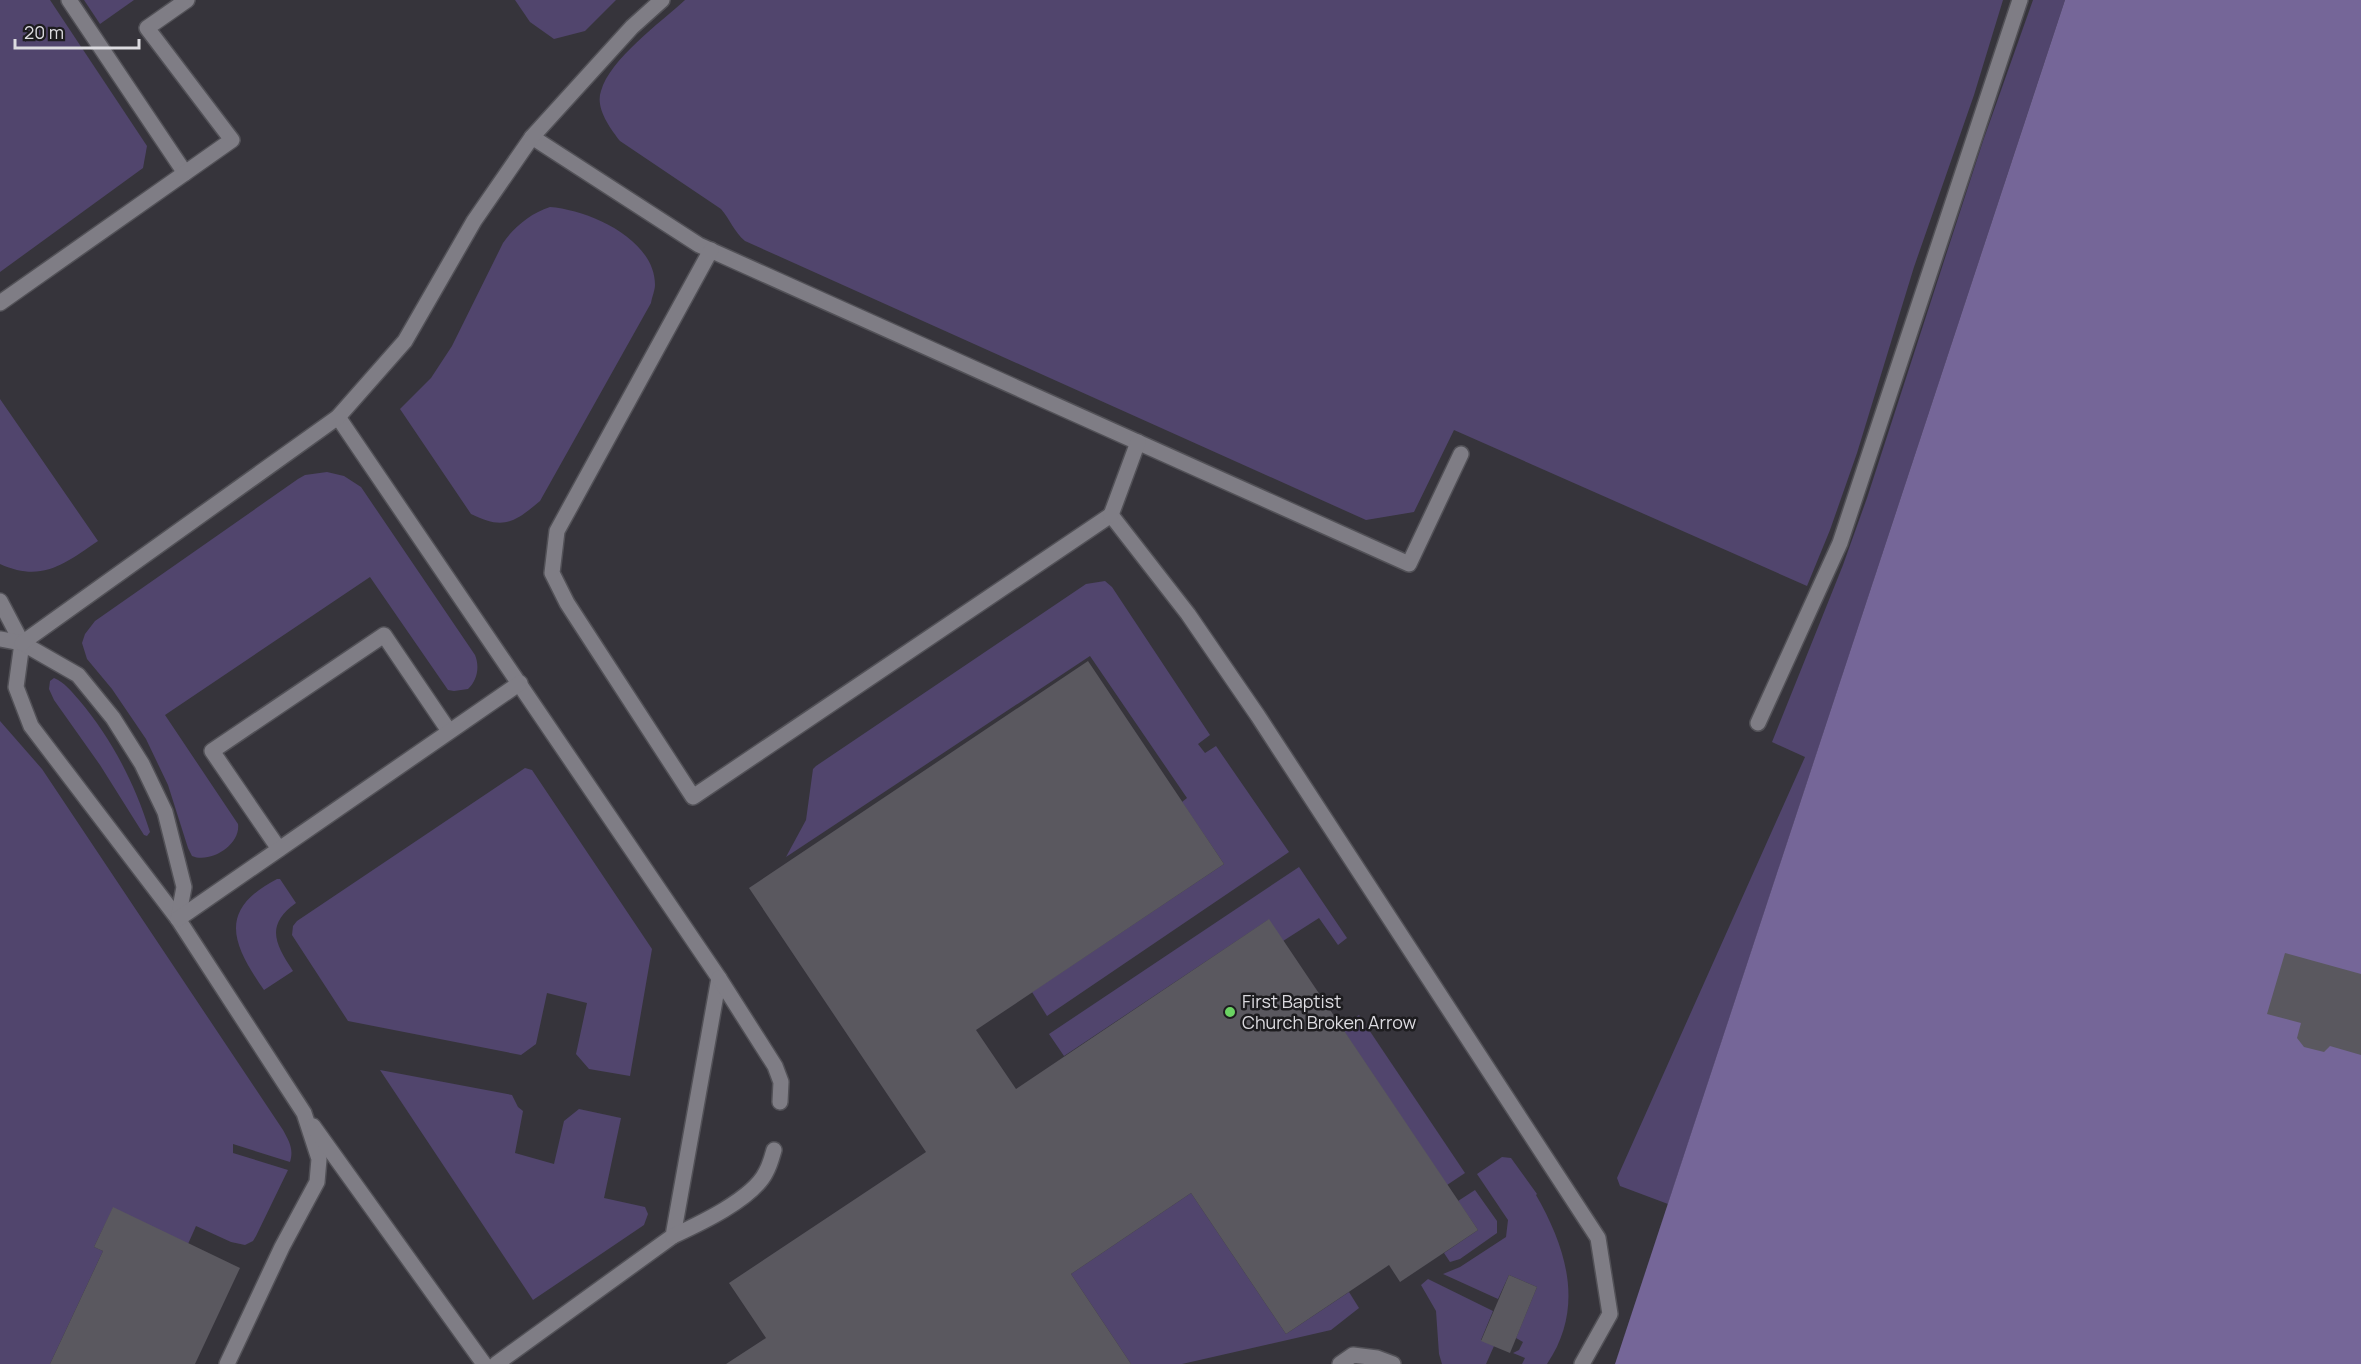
<svg xmlns="http://www.w3.org/2000/svg" width="2361" height="1364" font-family="Manrope,sans-serif">
	<rect width="100%" height="100%" fill="#36343b"/>
	<g fill="#51456d">
		<path d="M 0,0 L 50,0 L 147,146 L 143,168 L 0,272 Z"/>
		<path d="M 84,0 L 134,0 L 100,24 Z"/>
		<path d="M 515,0 L 616,0 L 585,31 L 554,39 L 530,22 Z"/>
		<path d="M 685,0 L 2003,0 L 1974,95 L 1914,267 L 1857,453 L 1830,530 L 1807,586 L 1454,430 L 1414,512 L 1366,520 L 745,241 C 734,232 730,219 721,209 L 620,141 C 610,128 595,108 601,91 C 610,59 660,23 685,0 Z"/>
		<path d="M 2033,0 L 2065,0 L 1668,1204 L 1620,1186 L 1617,1178 L 1805,757 L 1772,742 L 1843,565 L 1867,498 L 1983,141 Z"/>
		<path d="M 550,207 C 589,210 655,239 655,285 C 655,290 652,297 651,303 L 540,501 C 514,523 503,530 471,514 L 400,409 L 431,378 L 452,346 L 503,243 C 514,227 531,213 550,207 Z"/>
		<path d="M 0,399 L 98,541 C 64,564 42,583 0,564 Z"/>
		<path d="M 327,472 L 344,476 L 361,487 L 475,655 C 480,667 477,681 468,689 L 454,691 L 448,690 L 370,577 L 165,715 L 238,824 C 241,845 210,864 192,856 L 188,848 L 168,785 L 146,739 L 112,689 L 87,659 L 82,643 L 85,634 L 95,621 L 298,479 L 305,475 Z"/>
		<path d="M 1105,581 L 1112,587 L 1210,735 L 1198,744 L 1205,753 L 1216,746 L 1289,852 L 1047,1016 L 1032,992 L 1224,864 L 1182,802 L 1187,798 L 1090,656 L 786,857 L 806,820 L 813,769 L 816,766 L 1086,584 Z"/>
		<path d="M 54,678 C 64,682 72,692 79,700 C 112,739 135,784 150,832 L 147,836 L 144,835 L 100,765 L 54,700 L 49,689 L 50,681 Z"/>
		<path d="M 0,721 L 42,769 L 283,1130 C 289,1141 294,1149 290,1162 L 233,1144 L 233,1153 L 288,1170 L 256,1236 L 253,1241 L 245,1245 L 231,1242 L 196,1226 L 188,1244 L 113,1208 L 94,1247 L 103,1251 L 50,1364 L 0,1364 Z"/>
		<path d="M 525,768 L 532,770 L 652,949 L 630,1076 L 589,1069 L 576,1054 L 587,1003 L 547,993 L 536,1044 L 521,1055 L 348,1021 L 292,935 L 293,926 L 297,921 Z"/>
		<path d="M 1299,867 L 1347,938 L 1338,945 L 1319,918 L 1283,941 L 1268,920 L 1064,1056 L 1049,1034 Z"/>
		<path d="M 277,879 L 280,879 L 296,903 C 265,925 275,944 293,971 L 264,990 C 232,944 217,910 277,879 Z"/>
		<path d="M 1359,1015 L 1465,1173 L 1447,1185 L 1341,1027 Z"/>
		<path d="M 380,1070 L 512,1095 L 518,1107 L 523,1111 L 515,1153 L 554,1164 L 564,1121 L 579,1109 L 621,1118 L 604,1198 L 645,1207 L 648,1214 L 644,1225 L 533,1300 Z"/>
		<path d="M 1502,1157 L 1511,1158 L 1537,1194 L 1536,1195 C 1567,1249 1585,1308 1547,1364 L 1522,1364 L 1525,1358 L 1513,1353 L 1519,1350 L 1523,1342 L 1516,1338 L 1537,1287 L 1509,1275 L 1498,1299 L 1443,1274 L 1460,1267 L 1506,1237 L 1508,1220 L 1477,1174 Z"/>
		<path d="M 1475,1190 L 1497,1221 L 1497,1233 L 1460,1259 L 1450,1262 L 1444,1253 L 1478,1230 L 1458,1201 Z"/>
		<path d="M 1191,1193 L 1286,1334 L 1349,1292 L 1359,1308 L 1331,1330 L 1182,1364 L 1131,1364 L 1071,1274 Z"/>
		<path d="M 1428,1279 L 1493,1311 L 1481,1340 L 1494,1346 L 1486,1364 L 1442,1364 L 1439,1354 L 1436,1311 L 1421,1285 Z"/>
	</g>
	<path fill="#756698" d="M 2065,0 L 2361,0 L 2361,1364 L 1615,1364 Z"/>
	<g fill="#5a585f">
		<path d="M 1088,661 L 1224,864 L 976,1030 L 1016,1089 L 1269,919 L 1478,1230 L 1400,1282 L 1389,1265 L 1286,1334 L 1191,1193 L 1071,1274 L 1131,1364 L 726,1364 L 766,1338 L 729,1283 L 926,1152 L 749,888 Z"/>
		<path d="M 2285,953 L 2361,974 L 2361,1055 L 2330,1046 L 2324,1052 L 2304,1047 L 2297,1038 L 2301,1023 L 2267,1014 Z"/>
		<path d="M 113,1207 L 240,1268 L 195,1364 L 50,1364 L 103,1251 L 94,1247 Z"/>
		<path d="M 1509,1275 L 1537,1287 L 1510,1353 L 1481,1341 Z"/>
	</g>
	<g fill="none" stroke-linecap="round" stroke-linejoin="round">
		<defs>
			<g id="lane">
				<path d="M 69,0 L 185,173"/>
				<path d="M 532,137 L 699,245 L 1409,564 L 1461,454"/>
				<path d="M 711,250 L 557,531 L 552,573 L 567,603 L 693,797 L 1111,515 L 1188,614 L 1258,716 L 1598,1238 L 1610,1314 L 1582,1364"/>
				<path d="M 0,303 L 232,140 L 147,28 L 187,0"/>
				<path d="M 338,417 L 719,978 L 673,1236 L 496,1364"/>
				<path d="M 1111,515 L 1138,442"/>
				<path d="M 0,601 L 22,643 L 16,687 L 31,726 L 178,919 L 304,1113 L 319,1159 L 317,1182 L 282,1247 L 227,1364"/>
				<path d="M 0,639 L 22,643 L 78,675 L 113,718 L 142,764 L 165,812 L 184,887 L 178,919"/>
				<path d="M 22,643 L 338,417 L 405,341 L 474,221 L 532,137 L 632,27 L 662,0"/>
				<path d="M 1758,723 L 1840,543 L 2020,0"/>
				<path d="M 279,849 L 212,751 L 384,635 L 449,731"/>
				<path d="M 178,919 L 520,683"/>
				<path d="M 719,978 L 775,1066 L 781,1082 L 780,1102"/>
				<path d="M 313,1126 L 484,1364"/>
				<path d="M 673,1236 C 699,1224 753,1199 766,1172 C 770,1165 772,1157 774,1150"/>
				<path d="M 1340,1364 L 1353,1355 L 1377,1358 L 1393,1364"/>
			</g>
		</defs>
		<use href="#lane" stroke="#525157" stroke-width="18"/>
		<use href="#lane" stroke="#7f7d85" stroke-width="15"/>
	</g>
	<circle fill="#6bd363" stroke="#1d1c1f" stroke-width="2" cx="1230" cy="1012" r="6"/>
	<g text-anchor="middle" stroke-width="5" stroke-linejoin="round" paint-order="stroke">
		<g font-size="18" fill="#dcdbe0" stroke="#1d1c1f" text-anchor="start">
			<text x="1242" y="1008">First Baptist<tspan x="1242" dy="21">Church Broken Arrow</tspan></text>
		</g>
	</g>
	<path d="M15 39v9h124v-9" fill="none" stroke="#dcdbe0" stroke-width="3"/>
	<text x="24" y="39" font-size="18" fill="#dcdbe0" stroke="#1d1c1f" stroke-width="4.5" paint-order="stroke">20 m</text>
</svg>
